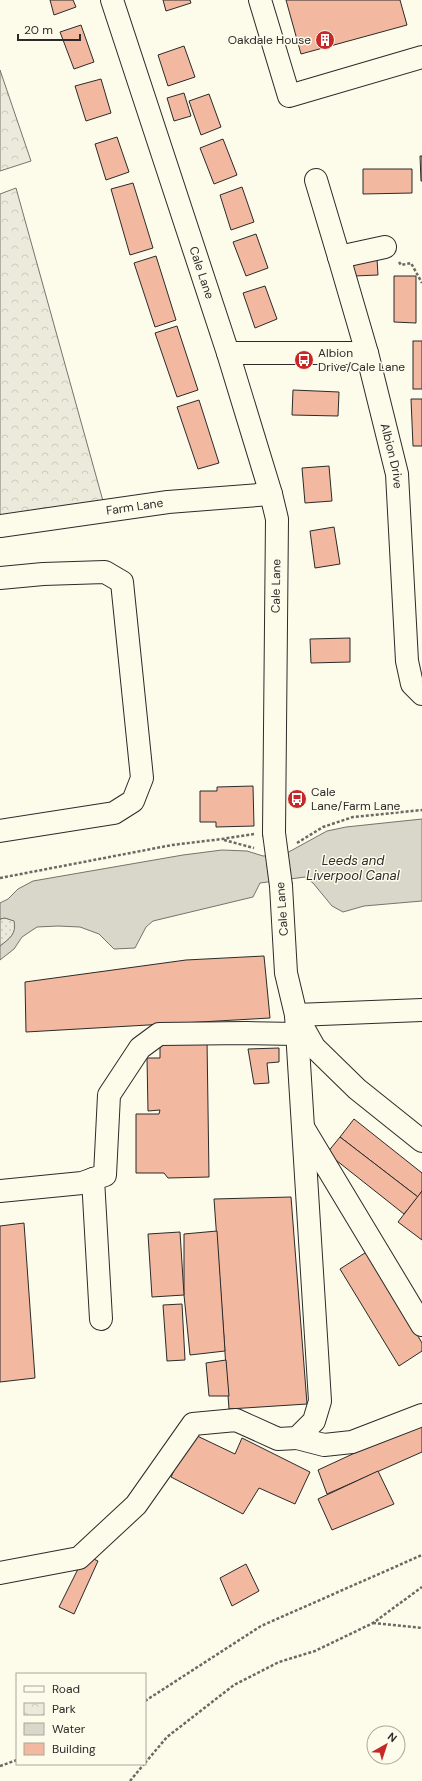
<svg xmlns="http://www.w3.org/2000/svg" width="422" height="1781" font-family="'DM Sans',sans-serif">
	<defs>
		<pattern id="grass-dots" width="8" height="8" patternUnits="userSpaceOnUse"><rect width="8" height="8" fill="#ecebdb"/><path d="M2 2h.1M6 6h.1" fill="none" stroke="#cbcabc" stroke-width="1.8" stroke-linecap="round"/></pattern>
		<pattern id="park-crowns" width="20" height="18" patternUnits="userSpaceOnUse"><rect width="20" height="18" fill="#ecebdb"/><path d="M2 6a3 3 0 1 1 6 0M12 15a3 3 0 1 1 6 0" fill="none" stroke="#cbcabc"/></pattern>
	</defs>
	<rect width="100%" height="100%" fill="#fdfbea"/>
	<path fill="url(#grass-dots)" stroke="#74746e" d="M 5,918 L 15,921 C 17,934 9,939 0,946 L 0,919 Z"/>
	<g fill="url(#park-crowns)" stroke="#74746e">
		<path d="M 0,70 L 31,161 L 0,171 Z"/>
		<path d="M 16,188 L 103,501 L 0,519 L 0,194 Z"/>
	</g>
	<path fill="#d8d7c9" stroke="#74746e" d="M 422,819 L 422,901 L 364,906 L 343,912 L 332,906 L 313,883 L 305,877 L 260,883 L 253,897 L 153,921 L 146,927 L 135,948 L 114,949 L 99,934 L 80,927 L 58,926 L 37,927 L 22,937 L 14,949 L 0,960 L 0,946 C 9,939 17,934 14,921 L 5,918 L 0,919 L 0,903 L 8,899 L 18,889 L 33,881 L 183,855 L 222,850 L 247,851 L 263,856 L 285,854 L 327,831 L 346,827 Z"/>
	<g fill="#f2b8a0" stroke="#2b2b2b">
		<path d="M 50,0 L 73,0 L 76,7 L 54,15 Z"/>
		<path d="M 163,0 L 190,0 L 191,3 L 166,11 Z"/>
		<path d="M 286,0 L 400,0 L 407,25 L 301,54 Z"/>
		<path d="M 81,25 L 94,62 L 74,69 L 60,32 Z"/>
		<path d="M 184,46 L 195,77 L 168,86 L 158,55 Z"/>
		<path d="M 101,79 L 111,113 L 86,121 L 75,86 Z"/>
		<path d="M 184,93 L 191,116 L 174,121 L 167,98 Z"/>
		<path d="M 209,94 L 221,127 L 201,135 L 189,101 Z"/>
		<path d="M 117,137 L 129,172 L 106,180 L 95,144 Z"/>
		<path d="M 223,139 L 237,175 L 214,184 L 200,148 Z"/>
		<path d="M 420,156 L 422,156 L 422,181 L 421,181 Z"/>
		<path d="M 363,169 L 412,169 L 412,193 L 363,194 Z"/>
		<path d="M 133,183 L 153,248 L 130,255 L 111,189 Z"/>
		<path d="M 242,187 L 254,222 L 231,230 L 220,195 Z"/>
		<path d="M 256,234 L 268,268 L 246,276 L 233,242 Z"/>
		<path d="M 156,256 L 176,320 L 155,327 L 134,263 Z"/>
		<path d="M 377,259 L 378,275 L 354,276 L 353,261 Z"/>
		<path d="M 394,276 L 416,276 L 416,323 L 394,322 Z"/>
		<path d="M 265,286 L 277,319 L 255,328 L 243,293 Z"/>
		<path d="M 177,326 L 198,390 L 177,397 L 155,333 Z"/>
		<rect x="413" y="341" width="9" height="48"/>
		<path d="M 293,390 L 339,392 L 338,416 L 292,415 Z"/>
		<path d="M 411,399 L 422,399 L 422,446 L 413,446 Z"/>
		<path d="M 199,400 L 219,463 L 198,469 L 177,407 Z"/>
		<path d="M 329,466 L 332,501 L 305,503 L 302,468 Z"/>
		<path d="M 334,527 L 340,564 L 315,568 L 310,531 Z"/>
		<path d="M 350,638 L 350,662 L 311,663 L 310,639 Z"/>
		<path d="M 253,786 L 254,826 L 216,827 L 216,822 L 200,822 L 200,791 L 217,791 L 217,787 Z"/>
		<path d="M 264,956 L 270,1018 L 26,1032 L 25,982 L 186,960 Z"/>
		<path d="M 207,1039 L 209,1177 L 168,1178 L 164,1173 L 136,1173 L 136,1114 L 159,1114 L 160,1110 L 148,1111 L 147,1058 L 160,1058 L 160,1040 Z"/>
		<path d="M 279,1048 L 279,1062 L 267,1063 L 269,1083 L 254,1084 L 248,1049 Z"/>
		<path d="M 354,1119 L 422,1173 L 422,1191 L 418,1197 L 340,1137 Z"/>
		<path d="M 340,1137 L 418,1197 L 404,1214 L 327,1153 Z"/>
		<path d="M 422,1191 L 422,1240 L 398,1222 Z"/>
		<path d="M 291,1197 L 307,1404 L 229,1409 L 214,1199 Z"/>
		<path d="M 24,1223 L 35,1378 L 0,1382 L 0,1226 Z"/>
		<path d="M 217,1231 L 225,1351 L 190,1355 L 184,1295 L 184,1234 Z"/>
		<path d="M 180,1232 L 184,1295 L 152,1297 L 148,1234 Z"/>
		<path d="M 368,1251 L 422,1343 L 422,1351 L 399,1366 L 340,1269 Z"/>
		<path d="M 182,1304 L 185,1360 L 167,1361 L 163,1305 Z"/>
		<path d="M 226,1360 L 229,1396 L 209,1396 L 206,1363 Z"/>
		<path d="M 422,1422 L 422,1452 L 327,1494 L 318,1470 Z"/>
		<path d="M 191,1433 L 235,1454 L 242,1438 L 310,1472 L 295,1504 L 259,1488 L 243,1514 L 171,1477 Z"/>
		<path d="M 378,1471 L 394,1504 L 332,1530 L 318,1499 Z"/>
		<path d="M 85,1555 L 98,1561 L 74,1614 L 59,1607 Z"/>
		<path d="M 246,1564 L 259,1591 L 232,1606 L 220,1578 Z"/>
	</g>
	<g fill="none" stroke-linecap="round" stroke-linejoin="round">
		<defs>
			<g id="minor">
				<path id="s1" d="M 112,0 L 228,353 L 271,494 L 277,519 L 274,833"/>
				<path d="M 260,0 L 289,96 L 422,57"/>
				<path d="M 316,180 L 339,257"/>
				<path id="s2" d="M 228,353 L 367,353 L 397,474 L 407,661 L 412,684 L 422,694"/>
				<path d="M 367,353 L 339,257 L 385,247"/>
				<path id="s3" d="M 0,526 L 168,502 L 271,494"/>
				<path d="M 0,578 L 43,574 L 105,572 L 122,582 L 142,778 L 133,801 L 114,813 L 0,831"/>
				<path d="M 281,886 L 286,973 L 296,1015 L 314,1047 L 357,1089 L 422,1141"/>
				<path d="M 304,1129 L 422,1325"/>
				<path d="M 93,1179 L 101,1319"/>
				<path d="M 0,1191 L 82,1183 L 105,1175 L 109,1095 L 140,1048 L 159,1034 L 246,1033 L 297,1034"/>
				<path d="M 297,1438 L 324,1445 L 352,1442 L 422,1415"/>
				<path d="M 0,1573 L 79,1558 L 136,1505 L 193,1424 L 236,1420 L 278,1439 L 297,1438 L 314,1421 L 320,1401 L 296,1015 L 422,1010"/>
			</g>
		</defs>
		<use href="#minor" stroke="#2b2b2b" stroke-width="24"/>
		<g stroke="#6a6964" stroke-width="2.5" stroke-dasharray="3 2" stroke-linecap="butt">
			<path d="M 399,262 L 401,265 L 411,263 L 422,283"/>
			<path d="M 224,840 L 254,848"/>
			<path d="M 297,843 L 323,827 L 353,817 L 422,810"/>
			<path d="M 0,878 L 172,845 L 222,839 L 254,834"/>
			<path d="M 373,1623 L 422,1628"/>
			<path d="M 145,1701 L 261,1626 L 422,1555"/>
			<path d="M 145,1763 L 167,1737 L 234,1685 L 279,1662 L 315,1651 L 373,1623 L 422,1587"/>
			<path d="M 0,1766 L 17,1760"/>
			<path d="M 130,1781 L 144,1764"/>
		</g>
		<use href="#minor" stroke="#fdfbea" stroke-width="22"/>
		<defs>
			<path id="minor-bridge" d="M 274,833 L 281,886"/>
		</defs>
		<use href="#minor-bridge" stroke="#2b2b2b" stroke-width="24" stroke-linecap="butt"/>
		<use href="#minor-bridge" stroke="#fdfbea" stroke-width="22"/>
	</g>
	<defs>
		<symbol id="building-disc" viewBox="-11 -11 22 22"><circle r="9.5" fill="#c62828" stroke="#fdfbea"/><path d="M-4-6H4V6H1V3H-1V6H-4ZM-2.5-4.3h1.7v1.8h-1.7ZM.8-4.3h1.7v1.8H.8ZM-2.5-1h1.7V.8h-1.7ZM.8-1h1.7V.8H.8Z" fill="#fff"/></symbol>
		<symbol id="bus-disc" viewBox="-11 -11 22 22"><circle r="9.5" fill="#c62828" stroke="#fdfbea"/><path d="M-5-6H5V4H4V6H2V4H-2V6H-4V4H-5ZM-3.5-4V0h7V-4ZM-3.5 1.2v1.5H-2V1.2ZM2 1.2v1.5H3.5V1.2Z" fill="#fff"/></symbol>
	</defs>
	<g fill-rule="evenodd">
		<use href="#building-disc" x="314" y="29" width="22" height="22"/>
		<use href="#bus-disc" x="293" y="349" width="22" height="22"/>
		<use href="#bus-disc" x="286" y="788" width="22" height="22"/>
	</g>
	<g text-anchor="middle" stroke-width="3" stroke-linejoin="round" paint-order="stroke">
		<g font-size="12" fill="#2b2b2b" stroke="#fdfbea" text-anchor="start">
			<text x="311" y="44" text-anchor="end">Oakdale House</text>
			<text x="318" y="357">Albion<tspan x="318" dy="14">Drive/Cale Lane</tspan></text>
			<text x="311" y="796">Cale<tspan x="311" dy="14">Lane/Farm Lane</tspan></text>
		</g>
		<g font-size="12" fill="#2b2b2b" stroke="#fdfbea">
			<text dy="4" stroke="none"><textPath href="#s1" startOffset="287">Cale Lane</textPath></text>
			<text dy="4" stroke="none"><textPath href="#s2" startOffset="245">Albion Drive</textPath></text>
			<text dy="4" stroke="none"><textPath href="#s3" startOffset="136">Farm Lane</textPath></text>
			<text transform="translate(276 586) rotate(-89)" y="4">Cale Lane</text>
			<text transform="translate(282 909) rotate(-94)" y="4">Cale Lane</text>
		</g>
		<g font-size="13" font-style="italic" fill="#2b2b2b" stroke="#fdfbea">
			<text x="353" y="865">Leeds and<tspan x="353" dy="15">Liverpool Canal</tspan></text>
		</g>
	</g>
	<rect x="16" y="1673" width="130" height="92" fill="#fdfbea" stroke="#a9a89e"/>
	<rect x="24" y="1686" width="20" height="6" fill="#fdfbea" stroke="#a9a89e"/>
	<text x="52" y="1693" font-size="12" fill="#2b2b2b">Road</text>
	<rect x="24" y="1703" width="20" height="12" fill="url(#park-crowns)" stroke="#a9a89e"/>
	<text x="52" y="1713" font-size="12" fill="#2b2b2b">Park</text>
	<rect x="24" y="1723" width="20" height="12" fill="#d8d7c9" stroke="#a9a89e"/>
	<text x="52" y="1733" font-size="12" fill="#2b2b2b">Water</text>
	<rect x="24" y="1743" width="20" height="12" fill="#f2b8a0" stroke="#a9a89e"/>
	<text x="52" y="1753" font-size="12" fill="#2b2b2b">Building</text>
	<g transform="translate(386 1745) rotate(39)"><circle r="19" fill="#fdfbea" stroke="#a9a89e"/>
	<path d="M0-3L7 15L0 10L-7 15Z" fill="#c62828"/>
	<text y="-6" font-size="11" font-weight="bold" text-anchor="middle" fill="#2b2b2b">N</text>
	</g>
	<path d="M18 34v6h62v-6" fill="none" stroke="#2b2b2b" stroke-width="2"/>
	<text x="24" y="34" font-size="12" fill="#2b2b2b" stroke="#fdfbea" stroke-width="3" paint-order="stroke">20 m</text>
</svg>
